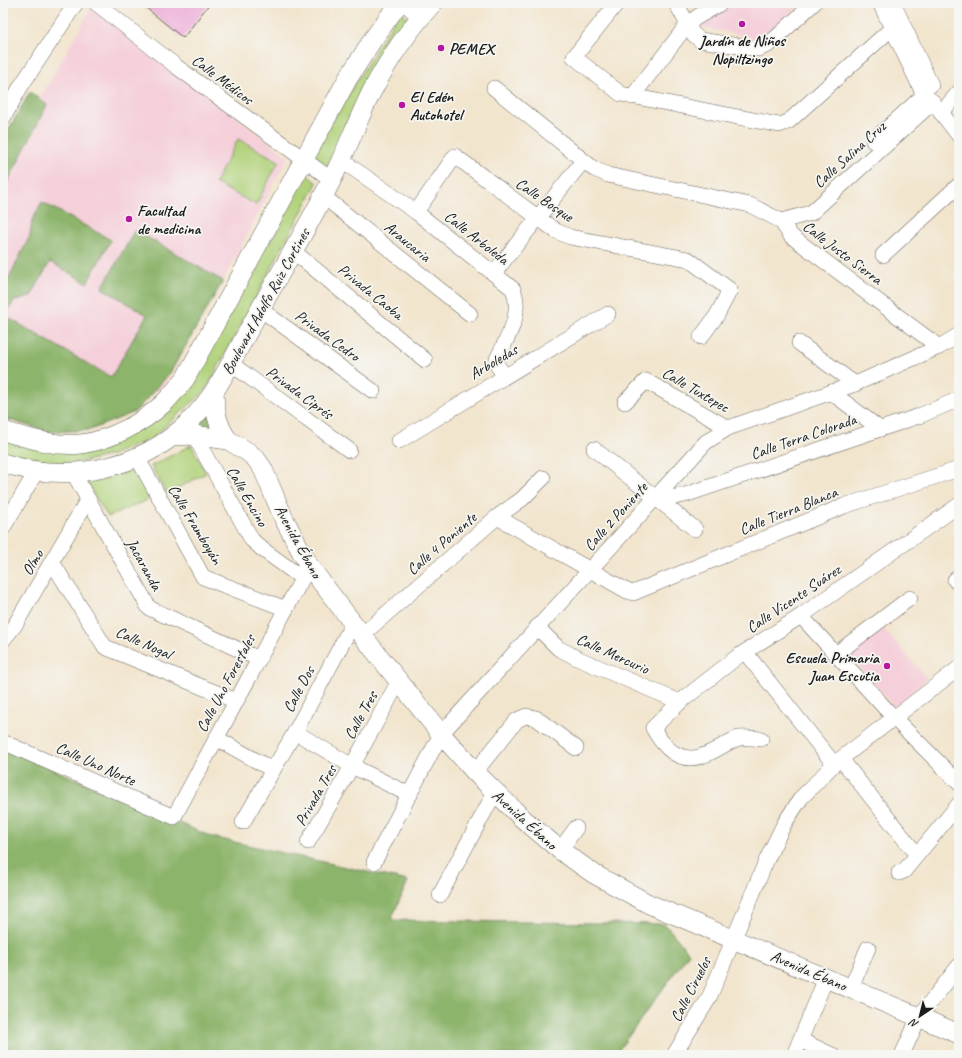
<svg xmlns="http://www.w3.org/2000/svg" width="962" height="1058" font-family="Caveat,sans-serif">
	<rect width="100%" height="100%" fill="#f6f6f2"/>
	<filter id="ink" filterUnits="userSpaceOnUse"><feTurbulence type="fractalNoise" baseFrequency=".025" numOctaves="2"/><feDisplacementMap in="SourceGraphic" scale="8" xChannelSelector="R" yChannelSelector="G"/><feConvolveMatrix kernelMatrix="1 2 1 2 8 2 1 2 1" color-interpolation-filters="sRGB"/></filter>
	<filter id="wash" filterUnits="userSpaceOnUse"><feTurbulence type="fractalNoise" baseFrequency=".012" numOctaves="4" result="noise"/><feDisplacementMap in="SourceGraphic" scale="16" xChannelSelector="R" yChannelSelector="G"/><feGaussianBlur stdDeviation="0.9" result="paint"/><feColorMatrix in="noise" values="0 0 0 0 0 0 0 0 0 0 0 0 0 0 0 0 0 1.4 0 .05"/><feComposite in="paint" operator="in"/></filter>
	<g filter="url(#wash)">
		<rect width="100%" height="100%" fill="#f2e5ce"/>
		<g fill="#f5cfd9">
			<path d="M 735,3 L 802,3 L 761,39 L 702,27 L 706,20 Z"/>
			<path d="M 92,7 L 288,157 L 223,281 L 162,388 L 121,415 L 3,417 L 3,156 L 46,88 Z"/>
			<path d="M 882,626 L 927,679 L 894,707 L 847,652 Z"/>
		</g>
		<g fill="#b1d27a" stroke="#66774b">
			<path d="M 400,11 L 413,22 L 387,59 L 325,170 L 309,158 Z"/>
			<path d="M 238,139 L 279,161 L 256,205 L 215,183 Z"/>
			<path d="M 302,171 L 317,183 L 205,391 L 151,439 L 112,455 L 67,465 L 3,457 L 3,441 L 116,440 L 188,381 Z"/>
			<path d="M 191,445 L 206,473 L 167,494 L 151,466 Z"/>
			<path d="M 138,463 L 154,497 L 108,517 L 83,477 Z"/>
		</g>
		<g fill="#8cb46a" stroke="#546843">
			<path d="M 30,92 L 47,105 L 3,191 L 3,139 Z"/>
			<path d="M 42,202 L 111,240 L 87,283 L 50,262 L 31,296 L 14,301 L 5,316 L 111,377 L 147,315 L 102,288 L 135,230 L 223,281 L 170,373 L 135,412 L 90,430 L 49,432 L 3,418 L 3,289 L 30,236 L 32,220 Z"/>
			<path d="M 210,415 L 218,435 L 183,431 Z"/>
			<path d="M 3,748 L 212,837 L 408,881 L 391,920 L 665,924 L 689,953 L 615,1055 L 3,1055 Z"/>
		</g>
		<g id="blocks">
			<path fill="#eda9d8" d="M 140,3 L 210,3 L 183,38 Z"/>
		</g>
	</g>
	<g filter="url(#ink)">
		<use href="#blocks" fill-opacity="0" stroke="#67625a" stroke-width="1"/>
		<g fill="none" stroke-linecap="round" stroke-linejoin="round">
			<defs>
				<g id="minor">
					<path d="M 96,3 L 177,67 L 332,180"/>
					<path d="M 404,3 L 420,17"/>
					<path d="M 617,3 L 574,57 L 621,94 L 779,125 L 788,122 L 901,20"/>
					<path d="M 676,3 L 693,34 L 700,40 L 758,49 L 768,45 L 814,3"/>
					<path d="M 880,3 L 924,95 L 933,102 L 959,136"/>
					<path d="M 893,3 L 931,85"/>
					<path d="M 494,88 L 594,169 L 608,175 L 750,205 L 781,221 L 791,236 L 939,347"/>
					<path d="M 632,97 L 687,25 L 697,17 L 721,3"/>
					<path d="M 941,113 L 959,92"/>
					<path d="M 3,118 L 21,86 L 76,3"/>
					<path d="M 873,141 L 924,95"/>
					<path d="M 341,160 L 416,212 L 513,289 C 523,314 508,336 497,359 L 497,365 L 504,375"/>
					<path d="M 323,196 L 470,314"/>
					<path d="M 416,212 L 455,156 L 556,231 L 570,237 L 688,259 L 730,290 L 717,315 L 701,337"/>
					<path d="M 781,221 L 811,213 L 933,102"/>
					<path d="M 293,251 L 425,360"/>
					<path d="M 883,255 L 959,185"/>
					<path d="M 494,273 L 583,161"/>
					<path d="M 260,309 L 373,391"/>
					<path d="M 799,343 L 855,384"/>
					<path d="M 230,363 L 349,450"/>
					<path d="M 831,392 L 880,429"/>
					<path d="M 625,402 L 646,381 L 728,428"/>
					<path d="M 194,435 L 252,540 L 262,549 L 302,578"/>
					<path d="M 399,441 L 608,314"/>
					<path d="M 594,449 L 695,529"/>
					<path d="M 137,457 L 203,577 L 286,609"/>
					<path d="M 74,474 L 149,608 L 259,659"/>
					<path d="M 656,497 L 675,497 L 685,495 L 919,416 L 959,399"/>
					<path d="M 497,517 L 627,591 L 633,593 L 844,506 L 959,469"/>
					<path d="M 3,528 L 36,472"/>
					<path d="M 52,562 L 105,647 L 236,701"/>
					<path d="M 959,577 L 955,580 L 959,584"/>
					<path d="M 801,616 L 895,719 L 959,783"/>
					<path d="M 537,627 L 558,648 L 579,659 L 680,702"/>
					<path d="M 362,635 L 497,517 L 522,499 L 543,478"/>
					<path d="M 3,640 L 15,625 L 88,499"/>
					<path d="M 745,652 L 834,764"/>
					<path d="M 836,654 L 910,598"/>
					<path d="M 295,732 L 352,766 L 410,795"/>
					<path d="M 216,738 L 273,770"/>
					<path d="M 761,739 C 753,738 746,737 739,738 C 726,742 715,752 702,756 C 679,764 663,747 653,728 L 680,702 L 737,657 L 801,616 L 959,505"/>
					<path d="M 3,742 L 174,817 L 309,566"/>
					<path d="M 841,759 L 917,855"/>
					<path d="M 475,772 L 517,720 L 526,716 L 536,718 L 576,748"/>
					<path d="M 243,822 L 295,732 L 353,623"/>
					<path d="M 308,842 L 352,766 L 399,681"/>
					<path d="M 560,850 L 576,828"/>
					<path d="M 374,862 L 441,734 L 706,442 L 728,428 L 855,384 L 939,347 L 959,335"/>
					<path d="M 899,873 L 904,871 L 959,804"/>
					<path d="M 440,895 L 495,792"/>
					<path d="M 851,988 L 868,948"/>
					<path d="M 800,1040 L 832,1055"/>
					<path d="M 674,1055 L 709,998 L 767,859 L 784,824 L 801,798 L 834,764 L 959,668"/>
					<path d="M 794,1055 L 826,978"/>
					<path d="M 902,1055 L 919,1017 L 959,966"/>
				</g>
				<g id="major">
					<path d="M 214,393 C 215,411 217,425 228,440"/>
					<path d="M 3,431 C 28,438 55,447 81,444 C 111,440 143,423 165,402 C 172,395 178,387 185,379 L 347,80 L 373,39 L 399,3"/>
					<path d="M 174,436 L 194,435 L 228,440 L 248,452 L 256,459 L 263,469 L 284,519 L 309,566 L 362,635 L 441,734 L 475,772 L 522,818 L 560,850 L 594,874 L 649,904 L 959,1034"/>
					<path d="M 3,463 C 67,484 140,470 189,422 C 217,395 233,358 252,324 C 278,275 308,228 332,179 C 347,150 358,119 372,91 C 389,59 409,29 433,3"/>
				</g>
			</defs>
			<use href="#minor" stroke="#67625a" stroke-width="16"/>
			<use href="#major" stroke="#67625a" stroke-width="20"/>
			<use href="#minor" stroke="#fff" stroke-width="15"/>
			<use href="#major" stroke="#fff" stroke-width="19"/>
		</g>
	</g>
	<g fill="#b5179e" stroke="#f6f6f2" stroke-width="1.5">
		<circle cx="742" cy="24" r="4"/>
		<circle cx="441" cy="48" r="4"/>
		<circle cx="402" cy="105" r="4"/>
		<circle cx="129" cy="219" r="4"/>
		<circle cx="887" cy="666" r="4"/>
	</g>
	<g text-anchor="middle" stroke-width="3.5" stroke-linejoin="round" paint-order="stroke">
		<g font-size="16" font-weight="bold" fill="#1c1c1c" stroke="#f6f6f2" text-anchor="start">
			<text x="742" y="46" text-anchor="middle">Jardín de Niños<tspan x="742" dy="18">Nopiltzingo</tspan></text>
			<text x="449" y="54">PEMEX</text>
			<text x="410" y="102">El Edén<tspan x="410" dy="18">Autohotel</tspan></text>
			<text x="137" y="216">Facultad<tspan x="137" dy="18">de medicina</tspan></text>
			<text x="879" y="663" text-anchor="end">Escuela Primaria<tspan x="879" dy="18">Juan Escutia</tspan></text>
		</g>
		<g font-size="16" fill="#1c1c1c" stroke="#f6f6f2">
			<text transform="translate(223 79) rotate(37)" y="6">Calle Médicos</text>
			<text transform="translate(849 154) rotate(-42)" y="6">Calle Salina Cruz</text>
			<text transform="translate(545 199) rotate(34)" y="6">Calle Bosque</text>
			<text transform="translate(477 237) rotate(38)" y="6">Calle Arboleda</text>
			<text transform="translate(408 241) rotate(39)" y="6">Araucaria</text>
			<text transform="translate(843 252) rotate(37)" y="6">Calle Justo Sierra</text>
			<text transform="translate(371 291) rotate(39)" y="6">Privada Caoba</text>
			<text transform="translate(265 301) rotate(-61)" y="6">Boulevard Adolfo Ruiz Cortines</text>
			<text transform="translate(328 335) rotate(36)" y="6">Privada Cedro</text>
			<text transform="translate(493 361) rotate(-31)" y="6">Arboledas</text>
			<text transform="translate(696 389) rotate(30)" y="6">Calle Tuxtepec</text>
			<text transform="translate(300 392) rotate(36)" y="6">Privada Ciprés</text>
			<text transform="translate(803 436) rotate(-19)" y="6">Calle Terra Colorada</text>
			<text transform="translate(248 496) rotate(60)" y="6">Calle Encino</text>
			<text transform="translate(788 510) rotate(-22)" y="6">Calle Tierra Blanca</text>
			<text transform="translate(615 516) rotate(-48)" y="6">Calle 2 Poniente</text>
			<text transform="translate(196 524) rotate(59)" y="6">Calle Framboyán</text>
			<text transform="translate(299 541) rotate(61)" y="6">Avenida Ébano</text>
			<text transform="translate(441 543) rotate(-41)" y="6">Calle 4 Poniente</text>
			<text transform="translate(32 562) rotate(-59)" y="6">Olmo</text>
			<text transform="translate(145 564) rotate(61)" y="6">Jacaranda</text>
			<text transform="translate(793 598) rotate(-34)" y="6">Calle Vicente Suárez</text>
			<text transform="translate(144 642) rotate(24)" y="6">Calle Nogal</text>
			<text transform="translate(613 653) rotate(24)" y="6">Calle Mercurio</text>
			<text transform="translate(225 683) rotate(-62)" y="6">Calle Uno Forestales</text>
			<text transform="translate(298 689) rotate(-62)" y="6">Calle Dos</text>
			<text transform="translate(360 715) rotate(-61)" y="6">Calle Tres</text>
			<text transform="translate(96 763) rotate(24)" y="6">Calle Uno Norte</text>
			<text transform="translate(315 795) rotate(-60)" y="6">Privada Tres</text>
			<text transform="translate(525 819) rotate(42)" y="6">Avenida Ébano</text>
			<text transform="translate(809 970) rotate(23)" y="6">Avenida Ébano</text>
			<text transform="translate(690 989) rotate(-63)" y="6">Calle Ciruelos</text>
		</g>
	</g>
	<rect width="962" height="1058" fill="none" stroke="#f6f6f2" stroke-width="16"/>
	<g transform="translate(920 1016) rotate(215)" stroke="#f6f6f2" stroke-width="3" paint-order="stroke">
	<path d="M0-3L7 15L0 10L-7 15Z" fill="#1c1c1c"/>
	<text y="-6" font-size="11" font-weight="bold" text-anchor="middle" fill="#1c1c1c">N</text>
	</g>
</svg>
